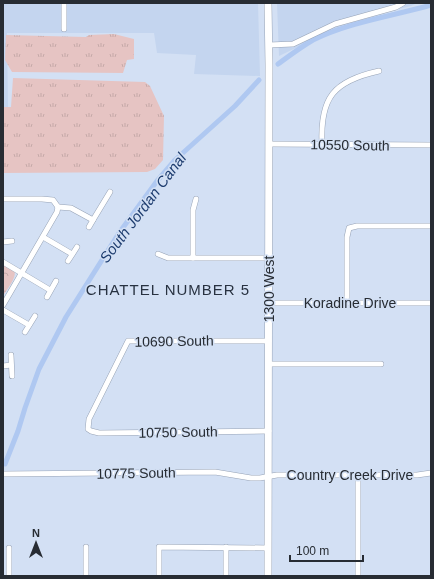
<svg xmlns="http://www.w3.org/2000/svg" width="434" height="579" font-family="Arial,sans-serif">
	<defs>
		<pattern id="grass-tufts" width="24" height="20" patternUnits="userSpaceOnUse"><rect width="24" height="20" fill="#e6c4c3"/><path d="M3 7l-1-3M5 7V3M7 7l1-3M15 17l-1-3M17 17v-4M19 17l1-3" fill="none" stroke="#c5a9a8"/></pattern>
		<pattern id="park-crowns" width="20" height="18" patternUnits="userSpaceOnUse"><rect width="20" height="18" fill="#e6c4c3"/><path d="M2 6a3 3 0 1 1 6 0M12 15a3 3 0 1 1 6 0" fill="none" stroke="#c5a9a8"/></pattern>
	</defs>
	<rect width="100%" height="100%" fill="#d3e0f4"/>
	<g fill="#c4d5ef">
		<path d="M 3,3 L 258,3 L 260,76 L 194,74 L 196,55 L 157,53 L 154,33 L 7,33 L 8,108 L 3,108 Z"/>
		<path d="M 277,3 L 417,3 L 411,6 L 357,19 L 279,56 Z"/>
	</g>
	<g fill="url(#grass-tufts)">
		<path d="M 114,34 L 134,39 L 134,59 L 127,60 L 123,73 L 12,72 L 5,60 L 6,35 L 86,37 L 89,35 Z"/>
		<path d="M 13,78 L 145,82 L 150,86 L 164,116 L 163,160 L 155,169 L 147,172 L 3,173 L 3,107 L 11,107 Z"/>
	</g>
	<path fill="url(#park-crowns)" d="M 3,265 C 6,266 12,268 14,271 C 18,276 6,291 3,296 Z"/>
	<g fill="none" stroke-linecap="round" stroke-linejoin="round">
		<g stroke="#afc8f1" stroke-width="5">
			<path d="M 278,64 C 289,56 301,47 313,40 C 349,22 393,16 431,5"/>
			<path d="M 5,464 L 18,431 L 25,408 L 39,369 L 66,317 L 119,233 L 157,181 L 175,160 L 235,106 L 259,80"/>
		</g>
		<defs>
			<g id="street">
				<path d="M 64,3 L 64,29"/>
				<path d="M 269,45 L 293,44 L 335,24 L 396,7 L 403,3"/>
				<path d="M 269,144 L 431,145"/>
				<path d="M 322,144 C 320,98 333,81 379,71"/>
				<path d="M 3,199 L 42,199 L 53,200 L 58,207"/>
				<path d="M 58,207 L 71,208 L 93,220 L 110,192"/>
				<path d="M 89,227 L 93,220"/>
				<path d="M 43,237 L 72,254"/>
				<path d="M 3,242 L 12,241"/>
				<path d="M 158,254 L 168,258 L 269,258"/>
				<path d="M 193,258 L 193,210 L 196,199"/>
				<path d="M 68,261 L 77,247"/>
				<path d="M 3,262 L 50,290"/>
				<path d="M 47,297 L 56,281"/>
				<path d="M 269,303 L 431,303"/>
				<path d="M 347,303 L 347,237 L 349,228 L 357,226 L 431,226"/>
				<path d="M 3,305 L 57,212 L 58,207"/>
				<path d="M 3,310 L 29,325"/>
				<path d="M 25,332 L 35,316"/>
				<path d="M 11,355 L 12,376"/>
				<path d="M 269,364 L 381,364"/>
				<path d="M 3,366 L 11,365"/>
				<path d="M 269,431 L 99,433 L 91,431 L 88,429 L 89,419 L 128,341 L 269,341"/>
				<path d="M 3,474 L 215,472 L 251,478 L 260,478 L 277,475 L 417,475 L 431,473"/>
				<path d="M 358,475 L 358,576"/>
				<path d="M 86,547 L 86,576"/>
				<path d="M 226,547 L 226,576"/>
				<path d="M 9,548 L 9,576"/>
				<path d="M 159,576 L 159,547 L 268,548"/>
			</g>
			<path id="secondary" d="M 268,3 L 269,65 L 268,576"/>
		</defs>
		<use href="#street" stroke="#97a3b6" stroke-width="6"/>
		<use href="#secondary" stroke="#97a3b6" stroke-width="8"/>
		<use href="#street" stroke="#fff" stroke-width="5"/>
		<use href="#secondary" stroke="#fff" stroke-width="7"/>
	</g>
	<g text-anchor="middle" stroke-width="3" stroke-linejoin="round" paint-order="stroke">
		<g font-size="14" fill="#272c33" stroke="#d3e0f4">
			<text transform="translate(350 145) rotate(1)" y="5">10550 South</text>
			<text transform="translate(269 289) rotate(-90)" y="5">1300 West</text>
			<text x="350" y="308">Koradine Drive</text>
			<text transform="translate(174 341) rotate(-1)" y="5">10690 South</text>
			<text transform="translate(178 432) rotate(-1)" y="5">10750 South</text>
			<text transform="translate(136 473) rotate(-1)" y="5">10775 South</text>
			<text x="350" y="480">Country Creek Drive</text>
		</g>
		<g font-size="15" font-style="italic" fill="#1e3d6f" stroke="#d3e0f4">
			<text transform="translate(143 208) rotate(-53)" y="5">South Jordan Canal</text>
		</g>
		<g font-size="15" letter-spacing="1" fill="#283241" stroke="#d3e0f4">
			<text x="168" y="295">CHATTEL NUMBER 5</text>
		</g>
	</g>
	<rect width="434" height="579" fill="none" stroke="#272c33" stroke-width="8"/>
	<g transform="translate(36 543)" stroke="#d3e0f4" stroke-width="3" paint-order="stroke">
	<path d="M0-3L7 15L0 10L-7 15Z" fill="#272c33"/>
	<text y="-6" font-size="11" font-weight="bold" text-anchor="middle" fill="#272c33">N</text>
	</g>
	<path d="M290 555v6h73v-6" fill="none" stroke="#272c33" stroke-width="2"/>
	<text x="296" y="555" font-size="12" fill="#272c33" stroke="#d3e0f4" stroke-width="3" paint-order="stroke">100 m</text>
</svg>
